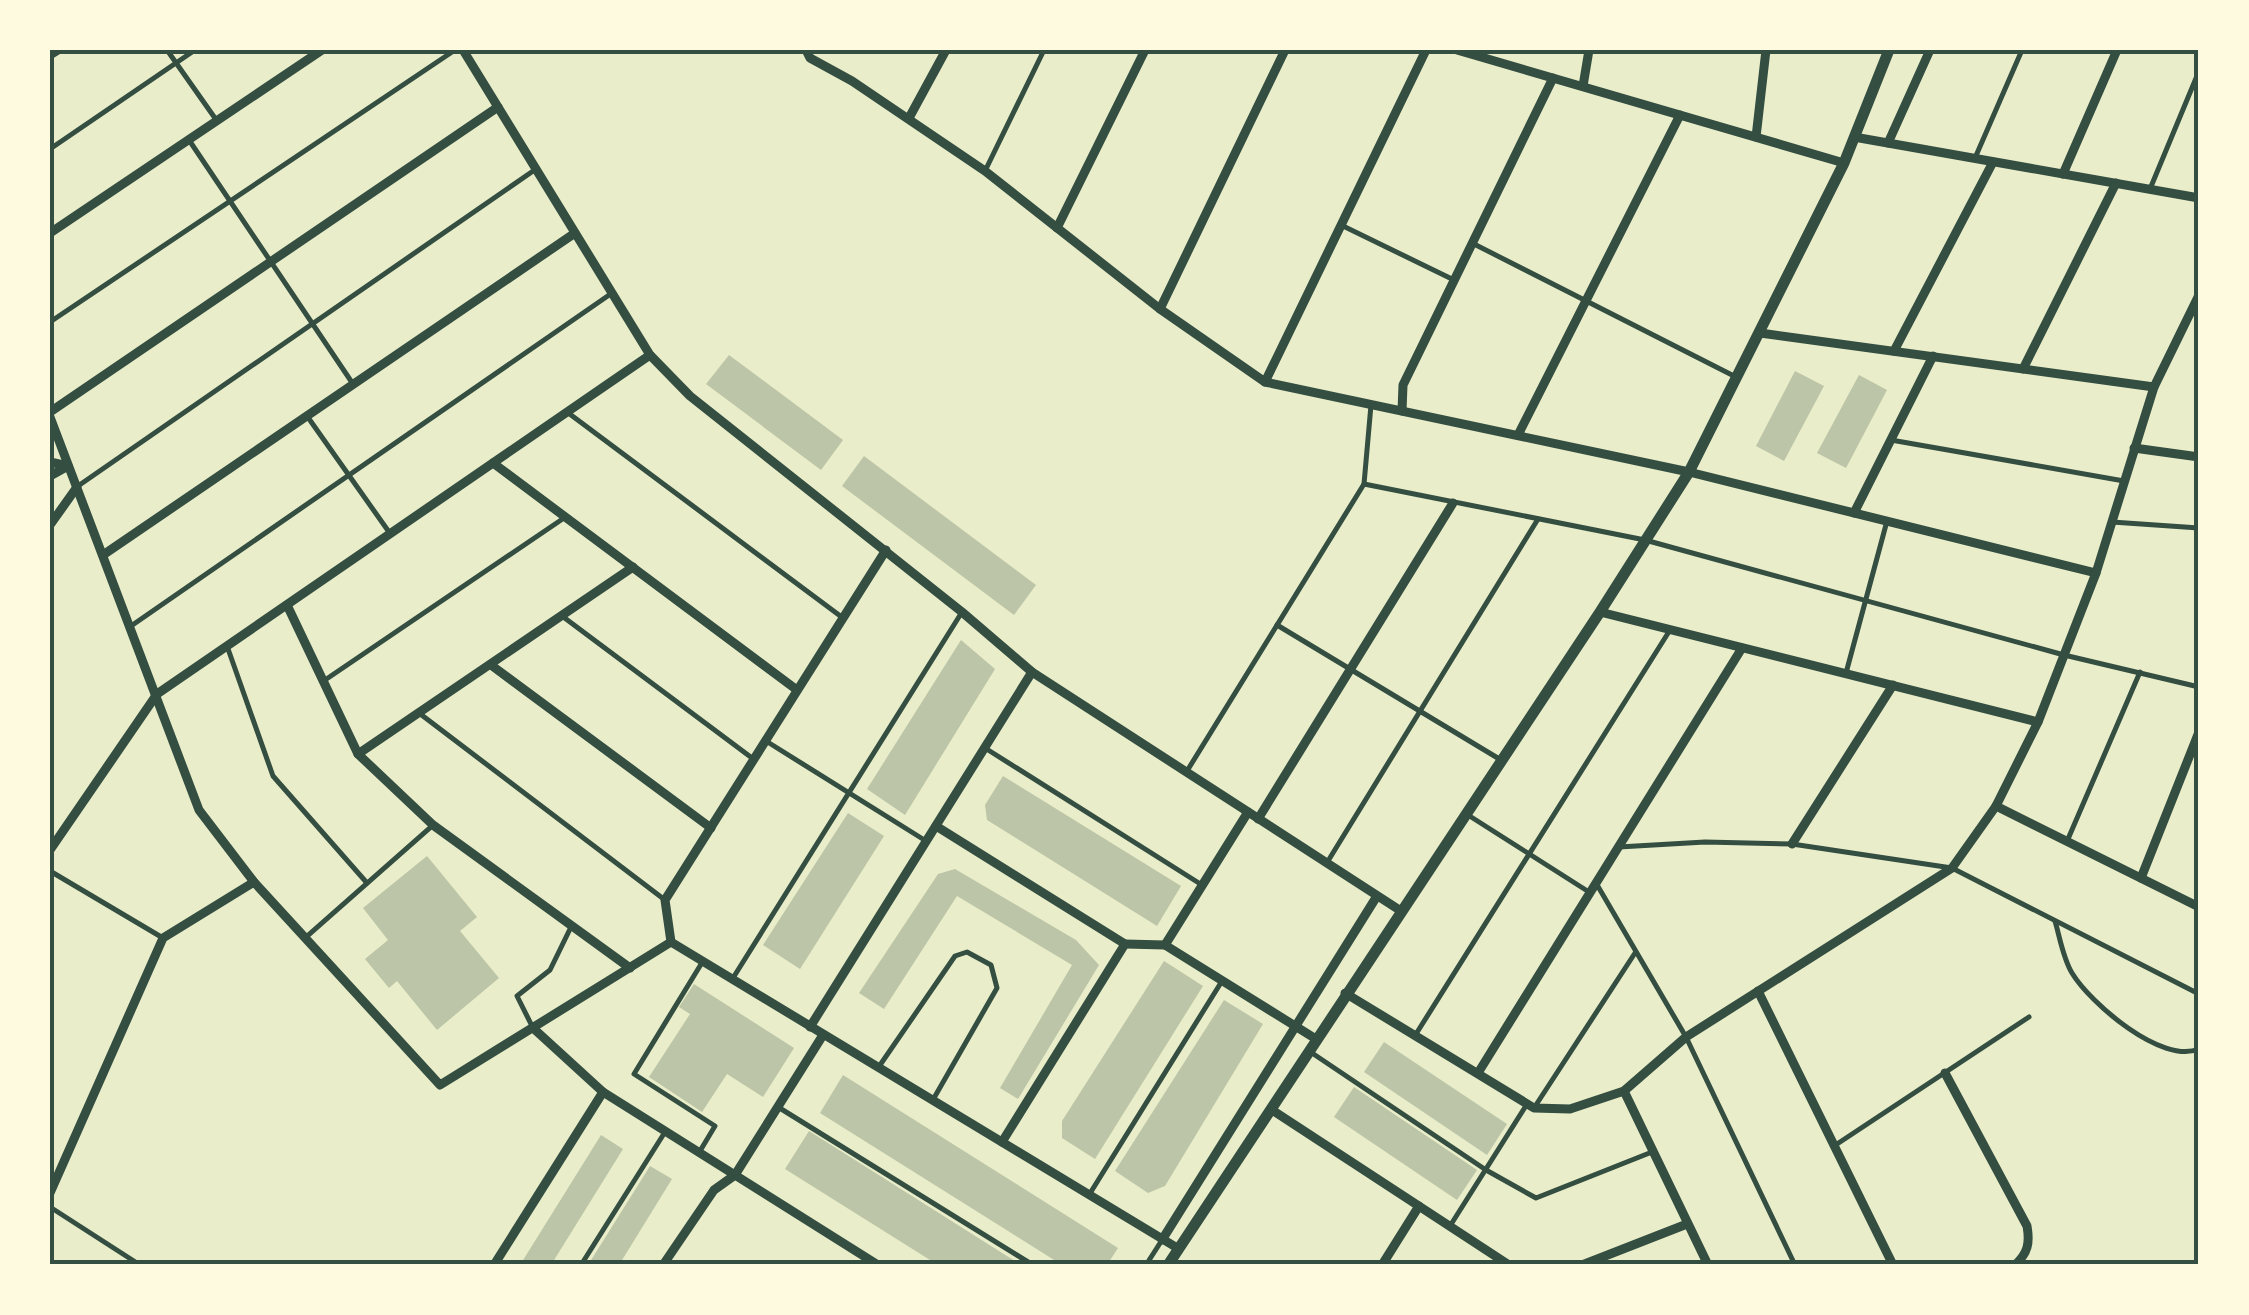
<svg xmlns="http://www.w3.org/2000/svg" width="2249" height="1315" font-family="'Source Serif 4',serif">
	<rect width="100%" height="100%" fill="#e9edc9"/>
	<g fill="#bcc5a7">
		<path d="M 729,355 L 843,440 L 821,470 L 706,384 Z"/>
		<path d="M 1795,371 L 1824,386 L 1784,461 L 1756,446 Z"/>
		<path d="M 1859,375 L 1887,390 L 1846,468 L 1817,453 Z"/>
		<path d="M 864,456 L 1036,585 L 1014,615 L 842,486 Z"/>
		<path d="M 961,640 L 995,669 L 905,815 L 867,789 Z"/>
		<path d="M 1003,776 L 1181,886 L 1157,926 L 987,820 L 985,805 Z"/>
		<path d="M 848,813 L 884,836 L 800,969 L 763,945 Z"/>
		<path d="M 427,856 L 477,917 L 460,931 L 499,978 L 437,1030 L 397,981 L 389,988 L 365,959 L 388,940 L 363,908 Z"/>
		<path d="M 955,869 L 1076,940 L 1099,965 L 1018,1099 L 1000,1088 L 1072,965 L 957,896 L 884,1009 L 859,993 L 938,874 Z"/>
		<path d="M 1164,961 L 1203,986 L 1095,1159 L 1062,1138 L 1062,1121 Z"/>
		<path d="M 694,984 L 794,1048 L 763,1097 L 727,1074 L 702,1112 L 649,1077 L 690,1014 L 679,1007 Z"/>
		<path d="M 1224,1000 L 1263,1024 L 1165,1186 L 1148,1193 L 1115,1171 Z"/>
		<path d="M 1384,1042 L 1507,1124 L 1487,1155 L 1364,1072 Z"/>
		<path d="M 843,1075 L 1118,1248 L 1107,1265 L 1062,1265 L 820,1113 Z"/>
		<path d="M 1354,1087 L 1477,1170 L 1457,1200 L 1334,1117 Z"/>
		<path d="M 809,1131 L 1021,1265 L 938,1265 L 785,1169 Z"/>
		<path d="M 601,1135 L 623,1149 L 551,1265 L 520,1265 Z"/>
		<path d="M 650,1166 L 672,1179 L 619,1265 L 588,1265 Z"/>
	</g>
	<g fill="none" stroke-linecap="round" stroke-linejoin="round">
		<g stroke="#344e41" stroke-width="5">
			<path d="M 167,50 L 217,121"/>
			<path d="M 189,140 L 353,384"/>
			<path d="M 50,149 L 195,50"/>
			<path d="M 1975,158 L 2022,50"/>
			<path d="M 985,171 L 1044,50"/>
			<path d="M 2150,189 L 2199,71"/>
			<path d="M 1341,225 L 1454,280"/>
			<path d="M 1472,243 L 1734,376"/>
			<path d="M 50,322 L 455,50"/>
			<path d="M 1371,405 L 1364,484 L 1645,540 L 2064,655 L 2199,687"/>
			<path d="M 567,412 L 843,618"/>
			<path d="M 307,416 L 389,532"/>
			<path d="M 1891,440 L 2124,481"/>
			<path d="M 78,486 L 536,169"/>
			<path d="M 2112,522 L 2199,528"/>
			<path d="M 562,616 L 752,758"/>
			<path d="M 1277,625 L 1501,760"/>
			<path d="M 131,626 L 612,293"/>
			<path d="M 227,646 L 273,776 L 367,883"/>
			<path d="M 1846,673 L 1887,521"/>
			<path d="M 325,680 L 564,518"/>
			<path d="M 419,713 L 665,900"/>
			<path d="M 766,741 L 926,841"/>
			<path d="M 985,748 L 1202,885"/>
			<path d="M 1187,771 L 1364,484"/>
			<path d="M 1468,815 L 1589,892"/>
			<path d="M 2068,839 L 2140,672"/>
			<path d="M 1619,847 L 1705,842 L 1792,844 L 1952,868 L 2199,994"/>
			<path d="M 1328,861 L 1538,519"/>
			<path d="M 50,871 L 163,938"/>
			<path d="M 1596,883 L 1686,1037 L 1795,1265"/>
			<path d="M 2055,921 C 2060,938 2063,958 2072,973 C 2090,1003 2162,1065 2199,1049"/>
			<path d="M 306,937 L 433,825"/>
			<path d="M 733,978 L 962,612"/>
			<path d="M 533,1028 L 517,996 L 550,970 L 571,927"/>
			<path d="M 1416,1034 L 1670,630"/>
			<path d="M 1312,1053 L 1486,1170 L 1536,1198 L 1652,1152"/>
			<path d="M 878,1068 L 955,956 L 967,952 L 991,965 L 997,988 L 934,1098"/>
			<path d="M 778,1107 L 1033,1265"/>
			<path d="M 1534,1108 L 1635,953"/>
			<path d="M 1834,1146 L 2029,1017"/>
			<path d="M 700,1151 L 715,1126 L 634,1074 L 703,961"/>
			<path d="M 1089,1195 L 1222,981"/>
			<path d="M 50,1207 L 140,1265"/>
			<path d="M 1450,1226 L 1527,1104"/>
			<path d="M 581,1265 L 665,1132"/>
			<path d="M 1146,1265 L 1162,1240"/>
		</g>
		<g stroke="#344e41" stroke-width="9">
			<path d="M 463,50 L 650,355 L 690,396 L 962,612 L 1032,672 L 1401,911"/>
			<path d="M 806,50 L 810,58 L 852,81 L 985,171 L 1160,309 L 1265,382 L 1689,472 L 2096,573"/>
			<path d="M 1457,50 L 1844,163"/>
			<path d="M 50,55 L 58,50"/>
			<path d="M 1583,86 L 1589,50"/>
			<path d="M 909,118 L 946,50"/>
			<path d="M 1756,137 L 1766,50"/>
			<path d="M 1854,137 L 2199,198"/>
			<path d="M 1888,143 L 1930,50"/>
			<path d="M 2063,174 L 2117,50"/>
			<path d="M 1057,228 L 1145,50"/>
			<path d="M 50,233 L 322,50"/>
			<path d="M 1160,309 L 1285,50"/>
			<path d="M 1760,333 L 2154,387"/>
			<path d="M 1894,351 L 1993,162"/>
			<path d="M 2023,369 L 2116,183"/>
			<path d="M 1265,382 L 1426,50"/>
			<path d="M 1402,411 L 1403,385 L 1553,78"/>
			<path d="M 50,412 L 498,107"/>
			<path d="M 50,417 L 199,810 L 254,882 L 440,1085 L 671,942"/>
			<path d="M 1518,435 L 1680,115"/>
			<path d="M 2134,448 L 2199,457"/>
			<path d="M 50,462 L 68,466"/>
			<path d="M 493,463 L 797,690"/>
			<path d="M 50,476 L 68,466"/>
			<path d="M 1854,513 L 1933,356"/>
			<path d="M 50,525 L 77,487"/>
			<path d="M 103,555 L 575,233"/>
			<path d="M 287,605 L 358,754 L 433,825 L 630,968"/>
			<path d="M 1600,612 L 2038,722"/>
			<path d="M 491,665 L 711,828"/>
			<path d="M 358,754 L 633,567"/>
			<path d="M 1996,806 L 2199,907"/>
			<path d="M 1248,812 L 1165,945 L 1316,1039"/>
			<path d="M 1258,819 L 1453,503"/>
			<path d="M 936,826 L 1125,944 L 1002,1142"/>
			<path d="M 1792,844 L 1893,685"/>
			<path d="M 50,850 L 157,694 L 650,355"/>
			<path d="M 2141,878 L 2199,732"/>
			<path d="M 671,942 L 1179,1249"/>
			<path d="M 671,942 L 665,900 L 886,550"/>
			<path d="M 1125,944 L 1165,945"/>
			<path d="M 1758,991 L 1893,1265"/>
			<path d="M 1345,993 L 1534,1108 L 1570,1109 L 1624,1091 L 1686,1037 L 1952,868 L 1996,806 L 2038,722 L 2096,573 L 2154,387 L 2199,295"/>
			<path d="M 810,1027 L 1032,672"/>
			<path d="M 533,1028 L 603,1092 L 878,1265"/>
			<path d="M 1478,1073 L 1742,648"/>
			<path d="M 1945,1073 L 2027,1226 C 2030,1243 2028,1253 2015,1265"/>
			<path d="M 1624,1091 L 1708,1265"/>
			<path d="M 1272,1110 L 1509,1265"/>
			<path d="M 50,1193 L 163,938 L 254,882"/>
			<path d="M 1162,1240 L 1377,896"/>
			<path d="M 494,1265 L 603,1092"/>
			<path d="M 663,1265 L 714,1190 L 735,1175 L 823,1035"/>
			<path d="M 1382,1265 L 1419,1206"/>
			<path d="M 1582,1265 L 1687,1224"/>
		</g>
		<path stroke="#344e41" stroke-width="11" d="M 1168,1265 L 1600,612 L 1689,472 L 1844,163 L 1889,50"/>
	</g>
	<rect width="2249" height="1315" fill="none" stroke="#fefae0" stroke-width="105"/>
	<rect x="52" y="52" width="2144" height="1210" fill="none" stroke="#344e41" stroke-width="4"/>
</svg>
